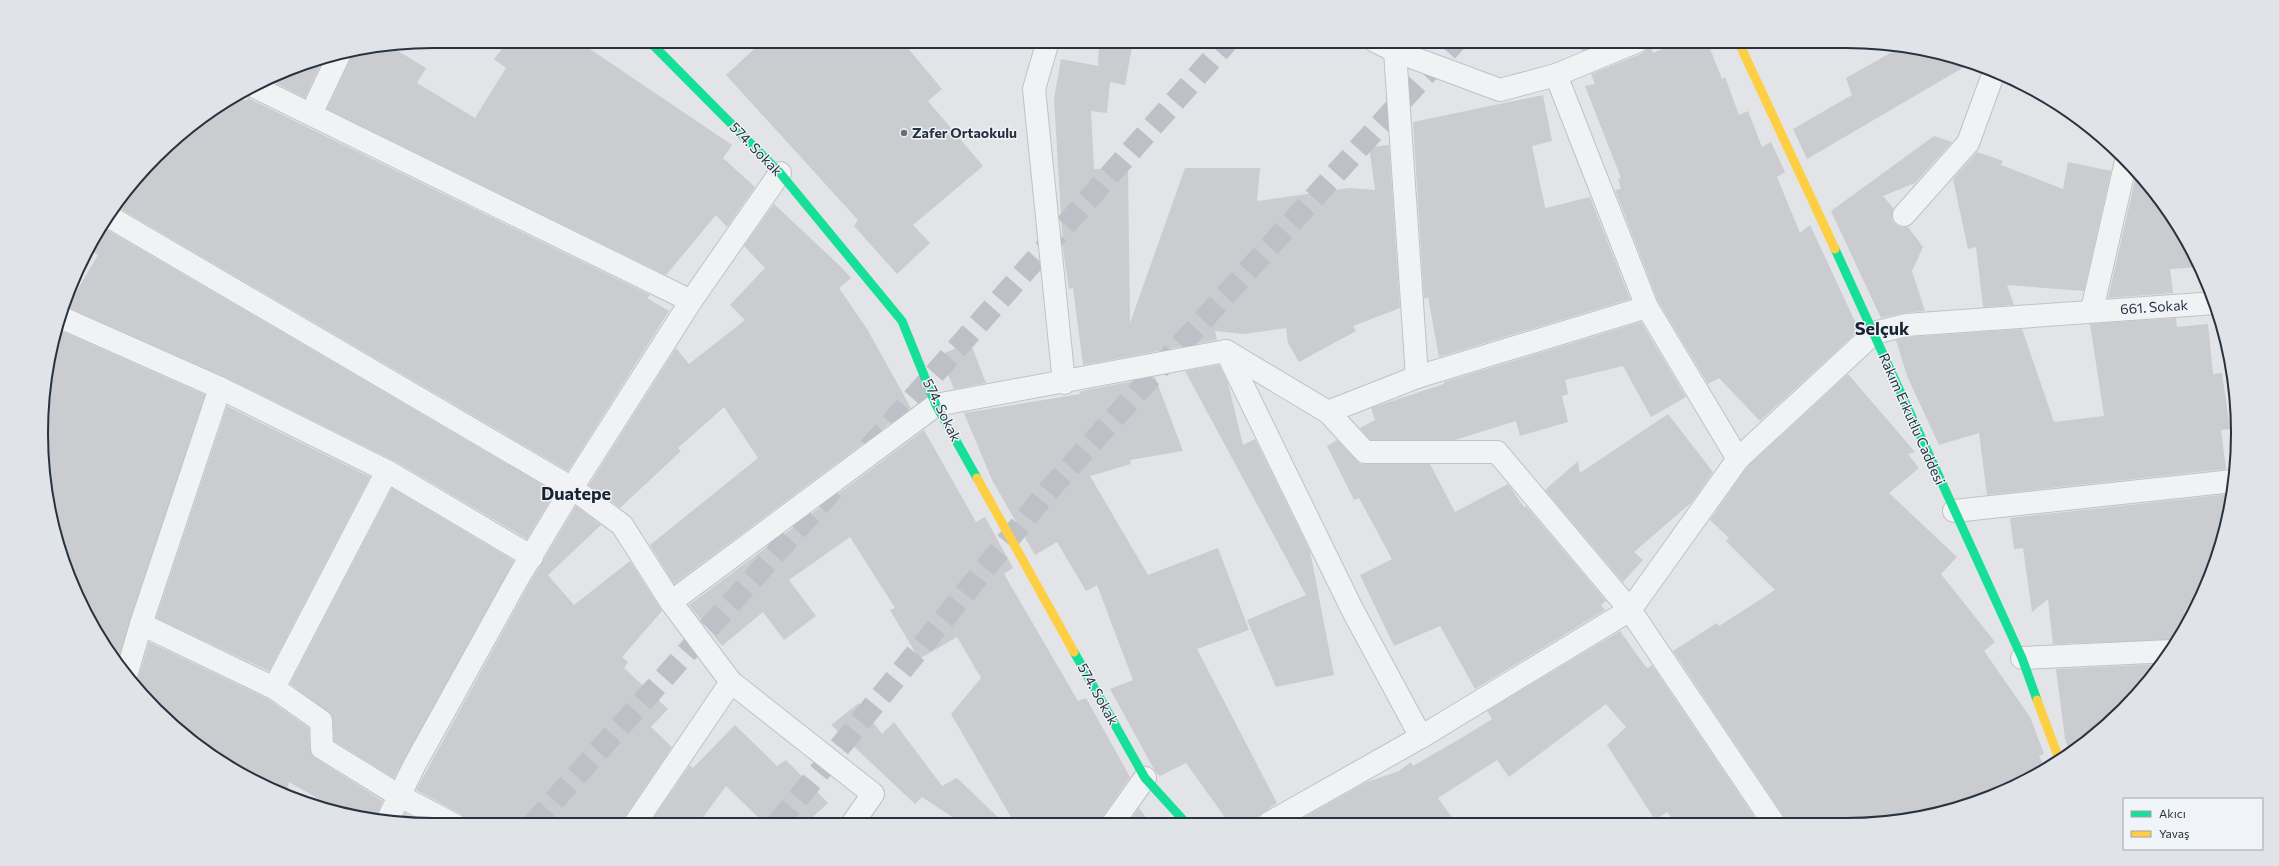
<svg xmlns="http://www.w3.org/2000/svg" width="2279" height="866" font-family="Commissioner,sans-serif">
	<rect width="100%" height="100%" fill="#e2e4e7"/>
	<g fill="#cacccf">
		<path d="M 508,41 L 578,41 L 732,145 L 723,158 L 755,187 L 727,227 L 716,215 L 666,275 L 327,109 L 351,58 L 352,50 L 388,45 L 426,68 L 417,83 L 475,118 L 506,68 L 494,59 Z"/>
		<path d="M 763,41 L 902,41 L 942,89 L 928,101 L 983,166 L 913,225 L 930,243 L 897,274 L 854,226 L 858,220 L 726,75 Z"/>
		<path d="M 1099,41 L 1133,41 L 1125,85 L 1110,82 L 1107,113 L 1091,111 L 1094,169 L 1128,168 L 1130,323 L 1185,168 L 1260,168 L 1257,201 L 1349,188 L 1375,190 L 1369,147 L 1389,145 L 1400,308 L 1353,326 L 1356,331 L 1299,362 L 1288,343 L 1286,328 L 1244,334 L 1215,331 L 1217,340 L 1083,365 L 1073,288 L 1069,289 L 1063,249 L 1054,99 L 1061,59 L 1098,66 Z"/>
		<path d="M 1578,41 L 1605,41 L 1582,51 Z"/>
		<path d="M 1650,41 L 1653,53 L 1682,41 L 1707,41 L 1722,79 L 1725,77 L 1739,115 L 1748,111 L 1762,147 L 1771,142 L 1785,172 L 1777,177 L 1800,233 L 1810,225 L 1859,330 L 1760,421 L 1719,378 L 1708,384 L 1658,301 L 1615,190 L 1621,189 L 1618,179 L 1621,178 L 1585,86 L 1595,84 L 1591,74 L 1643,53 L 1648,48 Z"/>
		<path d="M 1899,48 L 1948,54 L 1971,63 L 1807,159 L 1793,129 L 1852,95 L 1846,78 Z"/>
		<path d="M 324,57 L 305,98 L 268,79 L 307,62 Z"/>
		<path d="M 236,94 L 246,101 L 248,98 L 650,295 L 647,298 L 669,311 L 568,471 L 117,207 L 119,202 L 138,175 L 175,138 Z"/>
		<path d="M 1543,95 L 1552,141 L 1532,146 L 1545,207 L 1546,208 L 1590,197 L 1630,299 L 1439,357 L 1428,297 L 1424,299 L 1413,122 Z"/>
		<path d="M 1934,136 L 1952,142 L 1915,183 L 1883,196 L 1894,209 L 1892,219 L 1895,224 L 1901,227 L 1908,227 L 1923,247 L 1912,271 L 1925,311 L 1903,313 L 1881,318 L 1831,211 Z"/>
		<path d="M 1977,152 L 2003,161 L 2001,165 L 2063,189 L 2068,162 L 2111,171 L 2084,291 L 2007,285 L 2014,305 L 1983,307 L 1976,247 L 1968,249 L 1953,179 Z"/>
		<path d="M 2136,176 L 2142,177 L 2186,237 L 2199,267 L 2170,269 L 2173,293 L 2108,298 Z"/>
		<path d="M 774,204 L 840,266 L 851,278 L 839,288 L 867,329 L 911,408 L 674,584 L 650,545 L 758,458 L 724,407 L 678,448 L 681,451 L 620,508 L 589,485 L 676,348 L 689,364 L 745,320 L 730,305 L 765,268 L 744,246 Z"/>
		<path d="M 104,228 L 555,492 L 527,539 L 393,460 L 225,377 L 67,307 L 98,255 L 91,251 Z"/>
		<path d="M 2176,318 L 2177,327 L 2208,324 L 2213,374 L 2222,373 L 2230,429 L 2221,430 L 2226,469 L 1987,495 L 1979,433 L 1939,445 L 1907,376 L 1896,340 L 1908,337 L 2022,329 L 2054,422 L 2104,416 L 2090,324 Z"/>
		<path d="M 1641,322 L 1686,397 L 1651,417 L 1623,366 L 1565,380 L 1568,394 L 1562,396 L 1568,422 L 1520,436 L 1516,421 L 1455,440 L 1370,440 L 1360,428 L 1375,420 L 1371,408 L 1380,405 L 1444,384 L 1444,382 Z"/>
		<path d="M 57,329 L 205,395 L 117,663 L 107,651 L 71,583 L 49,510 L 42,458 L 44,382 Z"/>
		<path d="M 970,342 L 986,383 L 954,389 L 940,355 Z"/>
		<path d="M 1219,365 L 1228,383 L 1243,445 L 1255,439 L 1310,551 L 1334,675 L 1276,687 L 1247,620 L 1306,595 L 1185,371 Z"/>
		<path d="M 1848,374 L 1915,452 L 1908,454 L 1919,468 L 1889,493 L 1957,557 L 1941,574 L 1995,642 L 1984,651 L 2030,717 L 2044,754 L 2039,756 L 2044,765 L 1996,795 L 1897,822 L 1785,822 L 1783,815 L 1673,651 L 1717,623 L 1719,626 L 1775,590 L 1726,541 L 1729,538 L 1710,520 L 1747,467 Z"/>
		<path d="M 1155,377 L 1183,451 L 1130,460 L 1131,464 L 1090,476 L 1148,575 L 1218,548 L 1249,630 L 1197,649 L 1277,803 L 1249,823 L 1229,823 L 1186,763 L 1160,776 L 1155,771 L 1110,689 L 1133,680 L 1097,585 L 1086,591 L 1057,542 L 1035,555 L 992,480 L 964,413 L 1080,394 L 1079,392 L 1087,390 Z"/>
		<path d="M 227,406 L 370,477 L 269,671 L 156,618 Z"/>
		<path d="M 1668,414 L 1713,472 L 1692,502 L 1634,552 L 1643,560 L 1623,582 L 1545,490 L 1578,461 L 1580,473 Z"/>
		<path d="M 924,430 L 976,522 L 985,517 L 1013,568 L 1004,574 L 1078,701 L 1086,698 L 1130,777 L 1103,816 L 1101,823 L 1015,824 L 951,714 L 981,678 L 957,637 L 919,659 L 890,610 L 895,608 L 850,537 L 789,580 L 816,616 L 784,640 L 763,612 L 722,646 L 689,605 Z"/>
		<path d="M 1337,440 L 1360,464 L 1430,464 L 1455,512 L 1508,484 L 1524,507 L 1526,506 L 1606,601 L 1601,605 L 1605,610 L 1475,689 L 1440,626 L 1394,646 L 1360,575 L 1392,559 L 1359,498 L 1354,500 L 1327,446 Z"/>
		<path d="M 392,488 L 514,561 L 394,778 L 334,741 L 332,715 L 290,684 Z"/>
		<path d="M 2230,494 L 2225,535 L 2177,640 L 2053,644 L 2048,599 L 2032,612 L 2023,548 L 2014,549 L 2010,518 Z"/>
		<path d="M 576,506 L 601,525 L 548,575 L 574,605 L 630,561 L 662,611 L 622,657 L 628,662 L 624,668 L 668,709 L 651,727 L 672,747 L 624,818 L 622,825 L 467,825 L 466,819 L 461,814 L 416,790 L 529,584 Z"/>
		<path d="M 1620,631 L 1645,666 L 1648,668 L 1652,665 L 1758,822 L 1675,822 L 1667,812 L 1655,820 L 1607,745 L 1626,727 L 1606,704 L 1509,777 L 1497,760 L 1438,798 L 1456,823 L 1294,823 L 1367,782 L 1399,771 L 1411,762 L 1413,766 L 1468,734 L 1492,719 L 1487,711 Z"/>
		<path d="M 149,642 L 268,699 L 309,728 L 310,749 L 315,758 L 383,801 L 376,817 L 343,813 L 289,782 L 286,795 L 259,784 L 195,744 L 134,686 L 138,679 Z"/>
		<path d="M 2160,664 L 2104,728 L 2069,750 L 2065,739 L 2056,669 Z"/>
		<path d="M 859,703 L 882,734 L 894,722 L 942,786 L 957,778 L 1005,824 L 963,824 L 922,797 L 915,804 L 831,725 Z"/>
		<path d="M 735,725 L 777,766 L 786,760 L 828,803 L 805,824 L 765,824 L 726,786 L 698,824 L 649,824 L 690,765 L 693,768 Z"/>
		<path d="M 1139,808 L 1150,823 L 1128,823 Z"/>
		<path d="M 405,813 L 427,824 L 401,821 Z"/>
	</g>
	<g fill="none" stroke-linecap="round" stroke-linejoin="round">
		<g stroke="#bdc0c6" stroke-width="22" stroke-dasharray="22 11" stroke-linecap="butt">
			<path d="M 869,448 L 1228,41"/>
			<path d="M 777,824 L 1048,491 L 1456,41"/>
			<path d="M 532,825 L 836,486"/>
		</g>
		<defs>
			<g id="street">
				<path d="M 1048,41 L 1034,89 L 1064,383"/>
				<path d="M 1375,41 L 1395,51 L 1500,90 L 1556,75 L 1638,41"/>
				<path d="M 1395,51 L 1417,377"/>
				<path d="M 1556,75 L 1647,307 L 1738,459"/>
				<path d="M 253,86 L 691,301"/>
				<path d="M 311,114 L 340,53"/>
				<path d="M 1904,215 L 1968,143 L 1994,72"/>
				<path d="M 108,216 L 572,488 L 622,525 L 671,602 L 731,682 L 873,794 L 852,824"/>
				<path d="M 2092,310 L 2126,161"/>
				<path d="M 60,317 L 220,388 L 387,471 L 532,557"/>
				<path d="M 1226,351 L 1353,611 L 1421,737"/>
				<path d="M 1328,412 L 1365,452 L 1497,452 L 1630,610 L 1773,822"/>
				<path d="M 1954,511 L 2233,481"/>
				<path d="M 671,602 L 936,405 L 1226,351 L 1328,412 L 1417,377 L 1647,307"/>
				<path d="M 141,624 L 274,688 L 321,721 L 322,748 L 398,795 L 455,825"/>
				<path d="M 2022,658 L 2172,651"/>
				<path d="M 126,676 L 141,624 L 220,388"/>
				<path d="M 274,688 L 387,471"/>
				<path d="M 388,819 L 415,764 L 518,578 L 572,488 L 691,301 L 780,173"/>
				<path d="M 1113,823 L 1145,778"/>
				<path d="M 1269,823 L 1421,737 L 1630,610 L 1738,459 L 1874,333 L 1906,325 L 2215,303"/>
				<path d="M 634,825 L 731,682"/>
			</g>
		</defs>
		<use href="#street" stroke="#c0c2c5" stroke-width="24"/>
		<use href="#street" stroke="#f1f2f4" stroke-width="22"/>
		<g stroke="#16e098" stroke-width="9">
			<path d="M 643,41 L 654,46 L 780,173 L 902,321 L 936,405 L 977,478"/>
			<path d="M 1835,249 L 2022,658 L 2037,700"/>
			<path d="M 1074,652 L 1145,778 L 1186,823"/>
		</g>
		<g stroke="#ffcf43" stroke-width="9">
			<path d="M 1738,41 L 1835,249"/>
			<path d="M 977,478 L 1074,652"/>
			<path d="M 2037,700 L 2058,756"/>
		</g>
	</g>
	<circle fill="#69707b" stroke="#f0f3f7" stroke-width="1.5" cx="904" cy="133" r="4"/>
	<g text-anchor="middle" stroke-width="3" stroke-linejoin="round" paint-order="stroke">
		<g font-size="14" font-weight="bold" fill="#283241" stroke="#f0f3f7" text-anchor="start">
			<text x="912" y="138">Zafer Ortaokulu</text>
		</g>
		<g font-size="14" fill="#283241" stroke="#f0f3f7">
			<text transform="translate(756 149) rotate(46)" y="5">574. Sokak</text>
			<text transform="translate(2154 307) rotate(-4)" y="5">661. Sokak</text>
			<text transform="translate(942 410) rotate(64)" y="5">574. Sokak</text>
			<text transform="translate(1912 419) rotate(66)" y="5">Rakım Erkutlu Caddesi</text>
			<text transform="translate(1098 694) rotate(61)" y="5">574. Sokak</text>
		</g>
		<g font-size="18" font-weight="bold" fill="#1a2332" stroke="#f0f3f7">
			<text x="1882" y="335">Selçuk</text>
			<text x="576" y="500">Duatepe</text>
		</g>
	</g>
	<path d="M0 0H2279V866H0ZM433 48H1846A385 385 0 0 1 2231 433V433A385 385 0 0 1 1846 818H433A385 385 0 0 1 48 433V433A385 385 0 0 1 433 48Z" fill="#e0e4e8" fill-rule="evenodd"/>
	<path fill="none" stroke="#283241" stroke-width="2" d="M433 48H1846A385 385 0 0 1 2231 433V433A385 385 0 0 1 1846 818H433A385 385 0 0 1 48 433V433A385 385 0 0 1 433 48Z"/>
	<rect x="2123" y="798" width="140" height="52" fill="#f0f3f7" stroke="#a0a6ae"/>
	<rect x="2131" y="811" width="20" height="6" fill="#16e098" stroke="#a0a6ae"/>
	<text x="2159" y="818" font-size="12" fill="#283241">Akıcı</text>
	<rect x="2131" y="831" width="20" height="6" fill="#ffcf43" stroke="#a0a6ae"/>
	<text x="2159" y="838" font-size="12" fill="#283241">Yavaş</text>
</svg>
